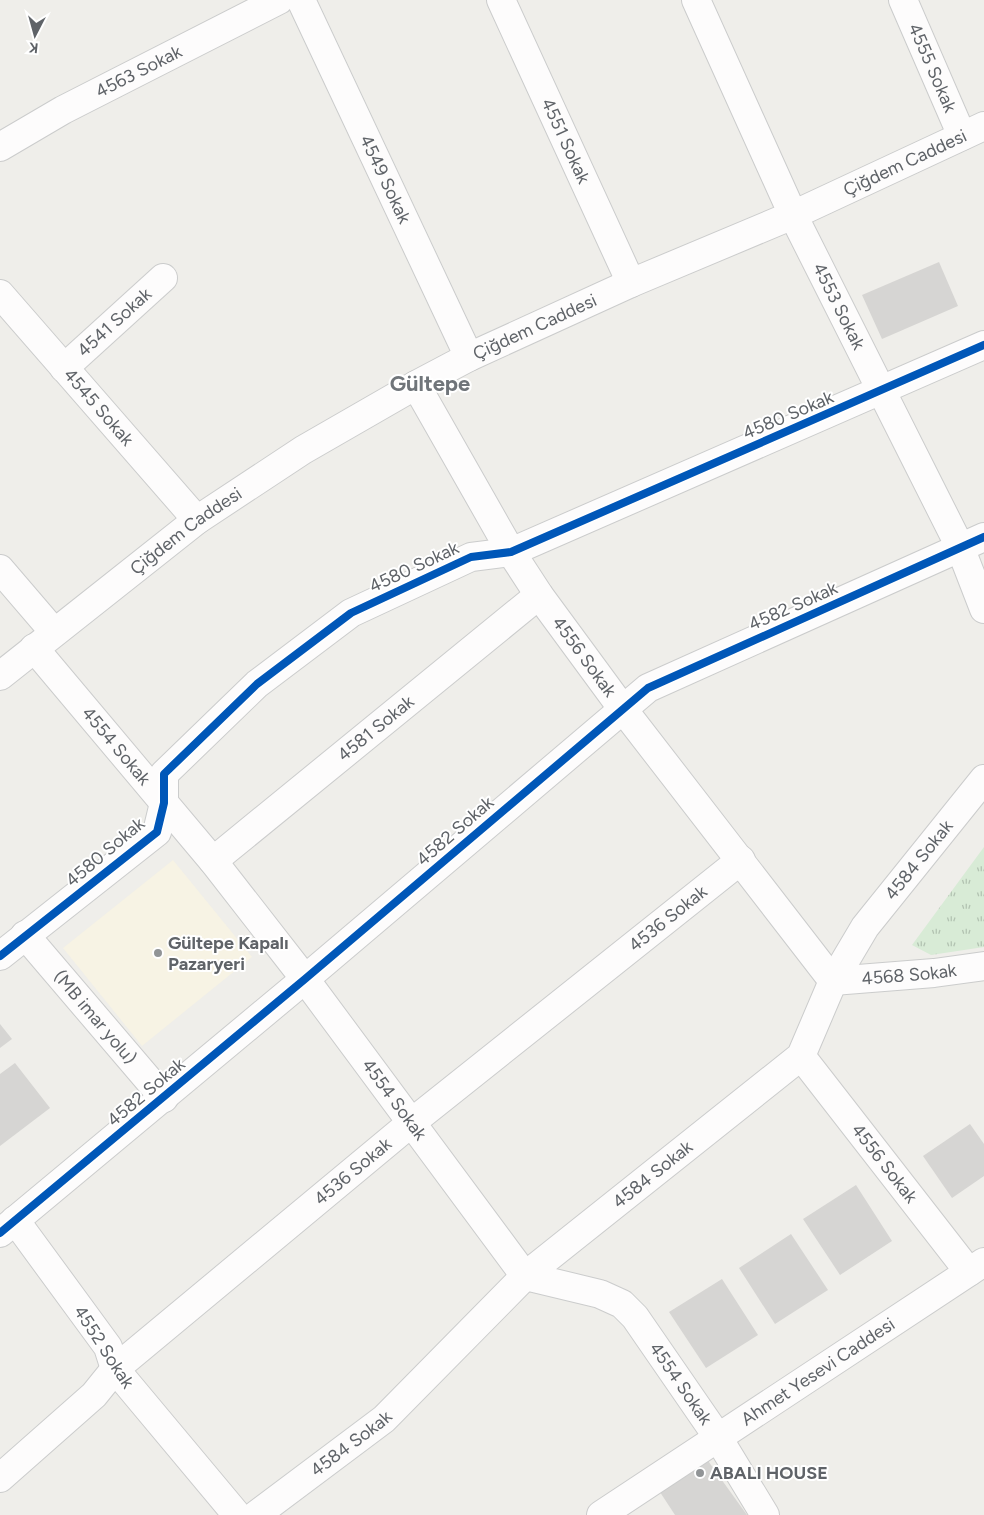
<svg xmlns="http://www.w3.org/2000/svg" width="984" height="1515" font-family="Figtree,sans-serif">
	<defs>
		<pattern id="grass-tufts" width="24" height="20" patternUnits="userSpaceOnUse" patternTransform="scale(1.25)"><rect width="24" height="20" fill="#d8ebd6"/><path d="M3 7l-1-3M5 7V3M7 7l1-3M15 17l-1-3M17 17v-4M19 17l1-3" fill="none" stroke="#b2c2b1"/></pattern>
	</defs>
	<rect width="100%" height="100%" fill="#efeeea"/>
	<path fill="#f7f3e4" d="M 173,860 L 252,957 L 142,1046 L 63,948 Z"/>
	<path fill="url(#grass-tufts)" d="M 984,847 L 984,947 L 931,955 L 912,945 Z"/>
	<g fill="#d6d5d3">
		<path d="M 939,262 L 958,306 L 882,339 L 862,295 Z"/>
		<path d="M 0,1024 L 12,1039 L 0,1048 Z"/>
		<path d="M 15,1063 L 50,1108 L 0,1146 L 0,1074 Z"/>
		<path d="M 970,1124 L 984,1144 L 984,1176 L 952,1198 L 923,1156 Z"/>
		<path d="M 856,1185 L 892,1241 L 840,1275 L 803,1219 Z"/>
		<path d="M 791,1234 L 828,1290 L 775,1324 L 739,1268 Z"/>
		<path d="M 722,1279 L 758,1335 L 706,1368 L 669,1312 Z"/>
		<path d="M 706,1458 L 747,1515 L 675,1515 L 658,1489 Z"/>
	</g>
	<g fill="none" stroke-linecap="round" stroke-linejoin="round">
		<defs>
			<g id="minor">
				<path id="s1" d="M 301,0 L 469,357"/>
				<path id="s2" d="M 501,0 L 631,283"/>
				<path id="s3" d="M 696,0 L 793,215 L 960,547 L 984,609"/>
				<path id="s4" d="M 903,0 L 962,136"/>
				<path id="s5" d="M 0,147 L 63,110 L 279,0"/>
				<path id="s6" d="M 0,294 L 197,520"/>
				<path id="s7" d="M 64,368 L 163,278"/>
				<path id="s8" d="M 416,385 L 511,552 L 539,595 L 622,708 L 833,981 L 934,973 L 984,966"/>
				<path d="M 0,569 L 54,632"/>
				<path id="s9" d="M 34,648 L 213,861 L 305,979 L 525,1276 L 600,1294 L 622,1304 L 635,1317 L 717,1436 L 765,1515"/>
				<path id="s10" d="M 0,676 L 197,520 L 303,450 L 416,385 L 469,357 L 631,283 L 793,215 L 984,126"/>
				<path id="s11" d="M 213,861 L 539,595"/>
				<path id="s12" d="M 25,935 L 164,1098"/>
				<path d="M 0,956 L 157,832 L 164,803 L 164,774 L 257,684 L 351,613 L 471,557 L 511,552 L 984,345"/>
				<path id="s13" d="M 801,1056 L 969,1272"/>
				<path d="M 15,1220 L 108,1347 L 115,1369 L 237,1515"/>
				<path d="M 0,1233 L 305,979 L 648,688 L 984,537"/>
				<path id="s14" d="M 0,1478 L 94,1395 L 115,1369 L 411,1123 L 741,860"/>
				<path id="s15" d="M 256,1515 L 384,1419 L 525,1276 L 801,1056 L 833,981 L 865,927 L 984,779"/>
				<path id="s16" d="M 601,1515 L 984,1262"/>
			</g>
		</defs>
		<use href="#minor" stroke="#cbcccc" stroke-width="30"/>
		<use href="#minor" stroke="#fdfcfc" stroke-width="28"/>
		<defs>
			<g id="cycleway">
				<path d="M 0,956 L 157,832 L 164,803 L 164,774 L 257,684 L 351,613 L 471,557 L 511,552 L 984,345"/>
				<path d="M 0,1233 L 305,979 L 648,688 L 984,537"/>
			</g>
		</defs>
		<use href="#cycleway" stroke="#fff" stroke-width="11"/>
		<use href="#cycleway" stroke="#0057b8" stroke-width="8"/>
	</g>
	<g fill="#919496" stroke="#fff" stroke-width="2">
		<circle cx="158" cy="953" r="5"/>
		<circle cx="700" cy="1473" r="5"/>
	</g>
	<g text-anchor="middle" stroke-width="4" stroke-linejoin="round" paint-order="stroke">
		<g font-size="18" fill="#5f6368" stroke="#fff">
			<text dy="6" stroke="none"><textPath href="#s4" startOffset="74">4555 Sokak</textPath></text>
			<text dy="6" stroke="none"><textPath href="#s5" startOffset="158">4563 Sokak</textPath></text>
			<text dy="6" stroke="none"><textPath href="#s2" startOffset="155">4551 Sokak</textPath></text>
			<text dy="6" stroke="none"><textPath href="#s10" startOffset="1046">Çiğdem Caddesi</textPath></text>
			<text dy="6" stroke="none"><textPath href="#s1" startOffset="198">4549 Sokak</textPath></text>
			<text dy="6" stroke="none"><textPath href="#s3" startOffset="338">4553 Sokak</textPath></text>
			<text dy="6" stroke="none"><textPath href="#s7" startOffset="68">4541 Sokak</textPath></text>
			<text dy="6" stroke="none"><textPath href="#s10" startOffset="641">Çiğdem Caddesi</textPath></text>
			<text dy="6" stroke="none"><textPath href="#s6" startOffset="150">4545 Sokak</textPath></text>
			<text transform="translate(788 415) rotate(-23)" y="6">4580 Sokak</text>
			<text dy="6" stroke="none"><textPath href="#s10" startOffset="236">Çiğdem Caddesi</textPath></text>
			<text transform="translate(414 567) rotate(-25)" y="6">4580 Sokak</text>
			<text transform="translate(793 606) rotate(-24)" y="6">4582 Sokak</text>
			<text dy="6" stroke="none"><textPath href="#s8" startOffset="320">4556 Sokak</textPath></text>
			<text dy="6" stroke="none"><textPath href="#s11" startOffset="210">4581 Sokak</textPath></text>
			<text dy="6" stroke="none"><textPath href="#s9" startOffset="128">4554 Sokak</textPath></text>
			<text transform="translate(455 831) rotate(-41)" y="6">4582 Sokak</text>
			<text transform="translate(105 852) rotate(-40)" y="6">4580 Sokak</text>
			<text dy="6" stroke="none"><textPath href="#s15" startOffset="944">4584 Sokak</textPath></text>
			<text dy="6" stroke="none"><textPath href="#s14" startOffset="872">4536 Sokak</textPath></text>
			<text dy="6" stroke="none"><textPath href="#s8" startOffset="805">4568 Sokak</textPath></text>
			<text dy="6" stroke="none"><textPath href="#s12" startOffset="108">(MB imar yolu)</textPath></text>
			<text transform="translate(146 1092) rotate(-40)" y="6">4582 Sokak</text>
			<text dy="6" stroke="none"><textPath href="#s9" startOffset="578">4554 Sokak</textPath></text>
			<text dy="6" stroke="none"><textPath href="#s13" startOffset="136">4556 Sokak</textPath></text>
			<text dy="6" stroke="none"><textPath href="#s14" startOffset="468">4536 Sokak</textPath></text>
			<text dy="6" stroke="none"><textPath href="#s15" startOffset="524">4584 Sokak</textPath></text>
			<text transform="translate(104 1347) rotate(57)" y="6">4552 Sokak</text>
			<text dy="6" stroke="none"><textPath href="#s16" startOffset="260">Ahmet Yesevi Caddesi</textPath></text>
			<text dy="6" stroke="none"><textPath href="#s9" startOffset="998">4554 Sokak</textPath></text>
			<text dy="6" stroke="none"><textPath href="#s15" startOffset="119">4584 Sokak</textPath></text>
		</g>
		<g font-size="18" font-weight="bold" fill="#5f6368" stroke="#fff" text-anchor="start">
			<text x="168" y="949">Gültepe Kapalı<tspan x="168" dy="21">Pazaryeri</tspan></text>
			<text x="710" y="1479">ABALI HOUSE</text>
		</g>
		<g font-size="22" font-weight="bold" fill="#70757a" stroke="#fff">
			<text x="430" y="391">Gültepe</text>
		</g>
	</g>
	<g transform="translate(35 35) rotate(186)" stroke="#ffffff" stroke-width="4" paint-order="stroke">
	<path d="M0-4L9 19L0 12L-9 19Z" fill="#5f6368"/>
	<text y="-8" font-size="14" font-weight="bold" text-anchor="middle" fill="#5f6368">K</text>
	</g>
</svg>
